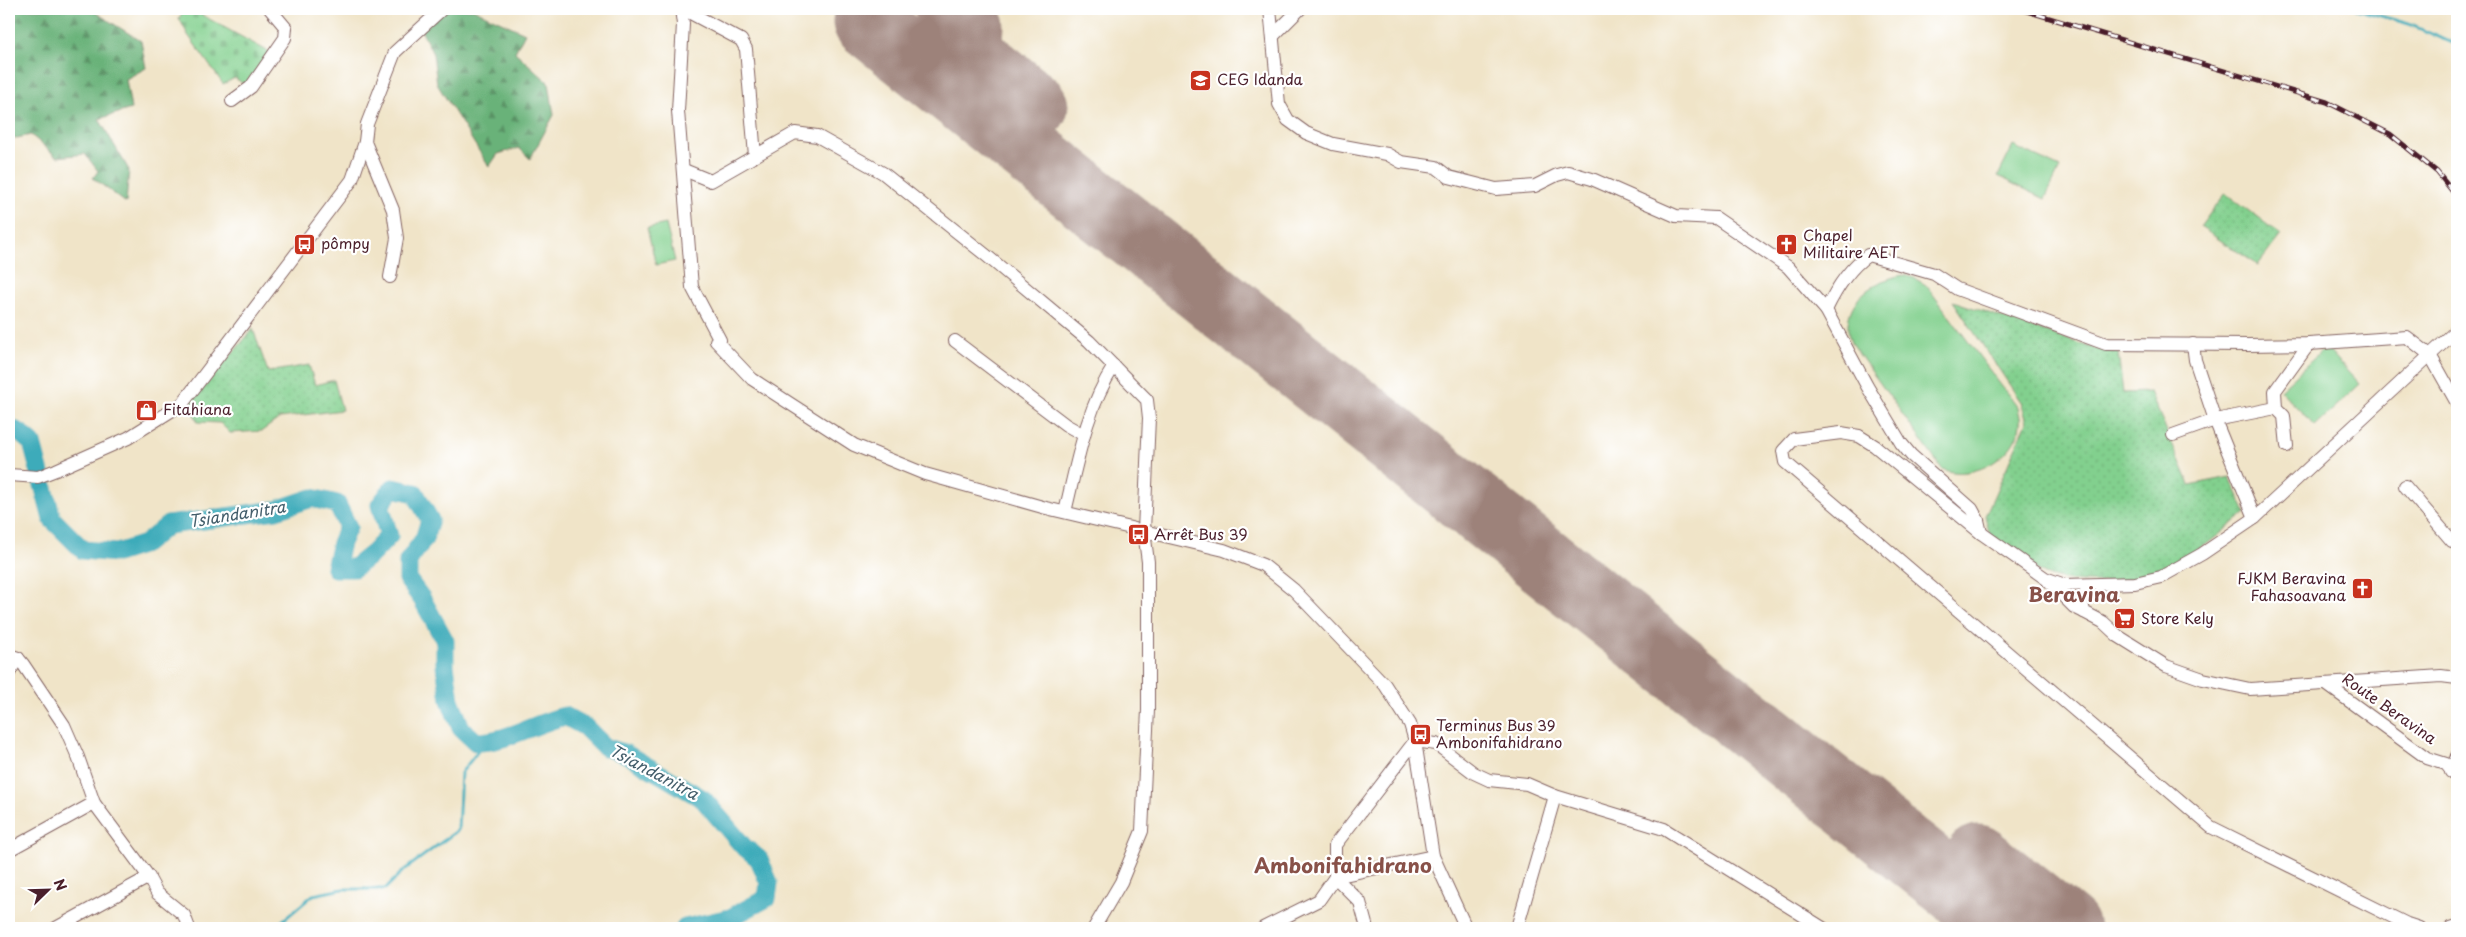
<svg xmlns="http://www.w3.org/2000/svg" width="2466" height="937" font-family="'Playpen Sans',sans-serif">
	<defs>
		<pattern id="green-dots" width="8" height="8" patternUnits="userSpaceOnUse" patternTransform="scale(1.25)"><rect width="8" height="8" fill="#82d08e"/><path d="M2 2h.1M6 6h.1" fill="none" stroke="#72b27b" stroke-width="1.8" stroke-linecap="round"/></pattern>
		<pattern id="forest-firs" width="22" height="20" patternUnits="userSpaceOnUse" patternTransform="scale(1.25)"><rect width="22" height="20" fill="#69b279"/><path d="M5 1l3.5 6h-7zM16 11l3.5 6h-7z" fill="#589063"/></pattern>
		<pattern id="cemetery-stones" width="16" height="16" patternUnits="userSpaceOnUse" patternTransform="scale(1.25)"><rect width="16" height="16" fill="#82d08e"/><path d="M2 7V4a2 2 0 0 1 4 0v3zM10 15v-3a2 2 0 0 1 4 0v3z" fill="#72b27b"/></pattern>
	</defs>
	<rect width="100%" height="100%" fill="#fff"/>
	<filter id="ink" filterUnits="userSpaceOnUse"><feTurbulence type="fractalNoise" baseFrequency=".02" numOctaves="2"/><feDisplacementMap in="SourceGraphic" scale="10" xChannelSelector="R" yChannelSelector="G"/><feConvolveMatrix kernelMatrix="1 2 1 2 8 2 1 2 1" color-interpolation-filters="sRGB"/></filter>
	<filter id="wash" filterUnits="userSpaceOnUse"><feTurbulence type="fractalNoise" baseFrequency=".0096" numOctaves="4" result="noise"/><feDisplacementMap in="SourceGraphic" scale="20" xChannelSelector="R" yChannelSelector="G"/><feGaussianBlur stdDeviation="1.12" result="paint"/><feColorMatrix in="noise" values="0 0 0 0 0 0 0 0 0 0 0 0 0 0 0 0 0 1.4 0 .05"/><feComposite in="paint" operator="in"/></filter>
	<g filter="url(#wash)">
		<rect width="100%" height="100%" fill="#f0e4c8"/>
		<g fill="url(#green-dots)" stroke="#66785c">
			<path d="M 2225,193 L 2281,235 L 2258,265 L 2200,227 Z"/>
			<path d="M 1953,301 L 2096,349 L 2118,352 L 2123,393 L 2150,392 L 2190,485 L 2230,477 L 2246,513 C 2226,529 2206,546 2184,559 C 2147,582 2076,592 2037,570 C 2020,561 2005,547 1990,536 L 1985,516 L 2027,422 L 2021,402 Z"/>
			<path d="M 253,329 L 268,372 L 309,365 L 315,385 L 334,380 L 342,410 L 280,418 L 262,431 L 230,433 L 220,423 L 198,422 L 189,405 Z"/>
		</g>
		<g fill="url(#forest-firs)" stroke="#5a6852">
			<path d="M 9,9 L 90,9 L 141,41 L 146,68 L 126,79 L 131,109 L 99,119 L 129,170 L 126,203 L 93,178 L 98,171 L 85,154 L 57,157 L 31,135 L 12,139 L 9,135 Z"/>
			<path d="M 445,9 L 473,9 L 525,33 L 515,52 L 549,83 L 554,115 L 530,159 L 519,148 L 498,154 L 489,167 L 437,84 L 433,54 L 420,28 Z"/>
		</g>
		<path fill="url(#cemetery-stones)" stroke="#66785c" d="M 185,9 L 191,9 L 271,53 L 245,85 L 235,78 L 223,84 L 188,35 L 179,18 Z"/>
		<g fill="#82d08e" stroke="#66785c">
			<path d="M 2013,146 L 2060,168 L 2045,199 L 1998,176 Z"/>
			<path d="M 666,224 L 675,261 L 656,265 L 647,228 Z"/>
			<path d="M 1903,275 L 1914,278 L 1926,285 L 2018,408 C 2019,413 2021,419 2020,424 C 2017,457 1972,482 1942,469 L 1851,343 C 1838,306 1869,281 1903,275 Z"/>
			<path d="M 2326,347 L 2360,384 L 2315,426 L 2280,390 Z"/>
		</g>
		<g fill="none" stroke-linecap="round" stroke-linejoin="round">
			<g stroke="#3cabba" stroke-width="3">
				<path d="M 2356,9 L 2409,24 L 2457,45"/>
				<path d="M 274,928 L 313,895 L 343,889 L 385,889 L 403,871 L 458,830 L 461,773 L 485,742"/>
			</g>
			<path stroke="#3cabba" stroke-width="19" d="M 9,428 L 19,432 L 32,443 L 52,519 L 83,550 L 117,553 L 145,544 L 168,525 L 276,510 L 312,498 L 337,504 L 348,527 L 341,543 L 335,568 L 354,568 L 373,553 L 389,536 L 380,505 L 393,488 L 415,493 L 430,520 L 424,539 L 408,561 L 408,580 L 422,599 L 445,641 L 445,665 L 450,700 L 461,728 L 476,742 C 507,742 535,723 565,716 L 585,727 L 605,747 L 626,754 L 703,799 L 743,846 L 759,859 L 769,883 L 767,898 L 730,918 L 685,928"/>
			<g stroke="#9d827a" stroke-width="69">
				<path d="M 877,9 L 867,22 L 2005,928"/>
				<path d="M 949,9 L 970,26 L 968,53 L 1034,106"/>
				<path d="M 1978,859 L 2065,928"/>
			</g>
		</g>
	</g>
	<g filter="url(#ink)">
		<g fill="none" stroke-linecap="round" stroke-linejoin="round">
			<defs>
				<g id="minor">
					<path d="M 681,9 L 683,24 L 678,111 L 692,287 L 720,340 L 716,341 L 752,379 L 854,445 L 925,474 L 1046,508 L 1224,550 L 1263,565 L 1294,590 L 1385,685 L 1410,724 L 1415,741 L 1433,856 L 1466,928"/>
					<path d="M 683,9 L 741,40 L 746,49 L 755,156"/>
					<path d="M 1270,9 L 1279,104 L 1288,120 L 1306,133 L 1333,144 L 1387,154 L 1401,162 L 1436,167 L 1449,177 L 1496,189 L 1535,186 L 1557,175 L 1568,172 L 1592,179 L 1676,216 L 1716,218 L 1788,267 L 1826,310 L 1867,386 L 1901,443 L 1911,455 L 1972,509 L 1978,520 L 1981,533"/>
					<path d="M 1273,36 L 1300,9"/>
					<path d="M 232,101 L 251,87 L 285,38 L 286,28 L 270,9"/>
					<path d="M 365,142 L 393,210 L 397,238 L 390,277"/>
					<path d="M 684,170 L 711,181 L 795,133 L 817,136 L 883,173 L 987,256 L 1089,341 L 1147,400 L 1149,418 L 1144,531 L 1148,562 L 1148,710 L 1142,831 L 1121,882 L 1094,928"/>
					<path d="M 1826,310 C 1836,289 1849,268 1868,255 L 1934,274 L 1957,289 L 2106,344 L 2248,345 L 2309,344 L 2407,337 L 2430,355 L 2457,403"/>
					<path d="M 955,341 L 1066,425 L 1084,435"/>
					<path d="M 2193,344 L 2195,360 L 2215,420 L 2255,518"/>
					<path d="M 2173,435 L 2215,420 L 2276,408"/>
					<path d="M 2287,446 L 2284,416 L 2276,408 L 2275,391 L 2309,344"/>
					<path d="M 9,475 L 38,477 L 56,470 L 128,438 L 182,404 L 352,180 L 365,142 L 367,124 L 395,52 L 442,9"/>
					<path d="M 2405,486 L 2452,541 L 2457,543"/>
					<path d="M 1065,512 C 1077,463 1086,409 1114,366"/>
					<path d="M 2048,581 L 2074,607 L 2084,612"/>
					<path d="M 2089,586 L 2082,601 L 2084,612 L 2103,622 L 2118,636 L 2166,666 L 2203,679 L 2250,689 L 2441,676 L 2457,678"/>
					<path d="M 9,655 L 18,658 L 23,664 L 64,725 L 78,757 L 94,803 L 146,873 L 157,893 L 184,915 L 189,928"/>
					<path d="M 9,673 L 18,658"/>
					<path d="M 2326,684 L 2427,758 L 2446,764 L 2457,778"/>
					<path d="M 1415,741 L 1436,744 L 1474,773 L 1489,780 L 1527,784 L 1555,796 L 1664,829 L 1823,928"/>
					<path d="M 2451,772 L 2457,756"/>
					<path d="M 9,850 L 94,803"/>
					<path d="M 1335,877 L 1433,856"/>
					<path d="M 1335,877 L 1360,902 L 1367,928"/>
					<path d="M 56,928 L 149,877"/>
					<path d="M 1263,928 L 1319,900 L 1335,877 L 1335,845 L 1415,741"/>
					<path d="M 1517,928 L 1555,796"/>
					<path d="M 2419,928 L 2407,924 L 2211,827 L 1785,462 L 1783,451 L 1794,439 L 1841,433 L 1859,436 L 1875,446 L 1981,533 L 2045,578 L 2065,585 L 2135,583 L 2161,577 L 2202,554 L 2255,518 L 2457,330"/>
					<path d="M 2451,928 L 2457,926"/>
				</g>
			</defs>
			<use href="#minor" stroke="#846462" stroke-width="14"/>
			<use href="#minor" stroke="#fff" stroke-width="12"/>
			<defs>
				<path id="rail" d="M 2020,9 L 2327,102 L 2390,134 L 2437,172 L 2457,197"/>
			</defs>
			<use href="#rail" stroke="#4a1f2b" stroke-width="5"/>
			<use href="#rail" stroke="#fff" stroke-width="3" stroke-dasharray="9" stroke-linecap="butt"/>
		</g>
	</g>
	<defs>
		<symbol id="school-square" viewBox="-11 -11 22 22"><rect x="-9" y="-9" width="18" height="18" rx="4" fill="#c8321e" stroke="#fff"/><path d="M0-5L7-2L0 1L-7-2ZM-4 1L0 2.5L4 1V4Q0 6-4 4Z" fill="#fff"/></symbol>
		<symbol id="bus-square" viewBox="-11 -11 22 22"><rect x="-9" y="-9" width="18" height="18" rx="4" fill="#c8321e" stroke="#fff"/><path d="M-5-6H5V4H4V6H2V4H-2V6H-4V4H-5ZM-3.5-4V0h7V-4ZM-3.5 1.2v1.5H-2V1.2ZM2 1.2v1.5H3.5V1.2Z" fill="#fff"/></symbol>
		<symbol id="church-square" viewBox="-11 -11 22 22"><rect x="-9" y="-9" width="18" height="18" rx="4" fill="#c8321e" stroke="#fff"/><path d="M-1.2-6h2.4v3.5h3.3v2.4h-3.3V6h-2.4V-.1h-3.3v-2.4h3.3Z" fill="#fff"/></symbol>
		<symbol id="shop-square" viewBox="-11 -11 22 22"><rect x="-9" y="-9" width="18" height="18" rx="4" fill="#c8321e" stroke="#fff"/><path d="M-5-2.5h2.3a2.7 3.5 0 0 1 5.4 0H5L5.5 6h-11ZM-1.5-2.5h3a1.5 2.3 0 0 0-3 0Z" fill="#fff"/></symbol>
		<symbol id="supermarket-square" viewBox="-11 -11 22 22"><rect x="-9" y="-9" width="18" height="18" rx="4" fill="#c8321e" stroke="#fff"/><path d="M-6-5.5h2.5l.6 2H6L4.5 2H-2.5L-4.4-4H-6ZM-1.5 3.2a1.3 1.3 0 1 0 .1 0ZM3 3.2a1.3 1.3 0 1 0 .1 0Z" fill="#fff"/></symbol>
	</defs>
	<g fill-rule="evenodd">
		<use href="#school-square" x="1188" y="68" width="25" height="25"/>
		<use href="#bus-square" x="292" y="232" width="25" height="25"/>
		<use href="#church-square" x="1774" y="232" width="25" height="25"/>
		<use href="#shop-square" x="134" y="398" width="25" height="25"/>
		<use href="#bus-square" x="1126" y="522" width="25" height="25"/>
		<use href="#church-square" x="2350" y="576" width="25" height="25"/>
		<use href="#supermarket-square" x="2112" y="606" width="25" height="25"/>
		<use href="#bus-square" x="1408" y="722" width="25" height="25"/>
	</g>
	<g text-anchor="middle" stroke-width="4.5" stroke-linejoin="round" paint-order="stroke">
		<g font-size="15" fill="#4a1f2b" stroke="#fff" text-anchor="start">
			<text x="1217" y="85">CEG Idanda</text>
			<text x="1803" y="241">Chapel<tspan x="1803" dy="17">Militaire AET</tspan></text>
			<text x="321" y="249">pômpy</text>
			<text x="163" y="415">Fitahiana</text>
			<text x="1154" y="540">Arrêt Bus 39</text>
			<text x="2346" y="584" text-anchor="end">FJKM Beravina<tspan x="2346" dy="17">Fahasoavana</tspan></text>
			<text x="2141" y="624">Store Kely</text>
			<text x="1436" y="731">Terminus Bus 39<tspan x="1436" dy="17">Ambonifahidrano</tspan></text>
		</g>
		<g font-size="15" fill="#4a1f2b" stroke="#fff">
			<text transform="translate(2389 709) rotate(35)" y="5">Route Beravina</text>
		</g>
		<g font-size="16" font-style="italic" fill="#445e6b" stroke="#fff">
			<text transform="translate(237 514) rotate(-9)" y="6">Tsiandanitra</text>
			<text transform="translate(654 772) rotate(28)" y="6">Tsiandanitra</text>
		</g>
		<g font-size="20" font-weight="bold" fill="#885149" stroke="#fff">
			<text x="2074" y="602">Beravina</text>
			<text x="1343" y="873">Ambonifahidrano</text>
		</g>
	</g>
	<rect width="2466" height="937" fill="none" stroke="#fff" stroke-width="30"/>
	<g transform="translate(48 890) rotate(67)" stroke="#ffffff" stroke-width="4" paint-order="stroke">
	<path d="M0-4L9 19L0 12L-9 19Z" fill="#4a1f2b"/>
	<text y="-8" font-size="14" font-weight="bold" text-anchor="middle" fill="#4a1f2b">N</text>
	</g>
</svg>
